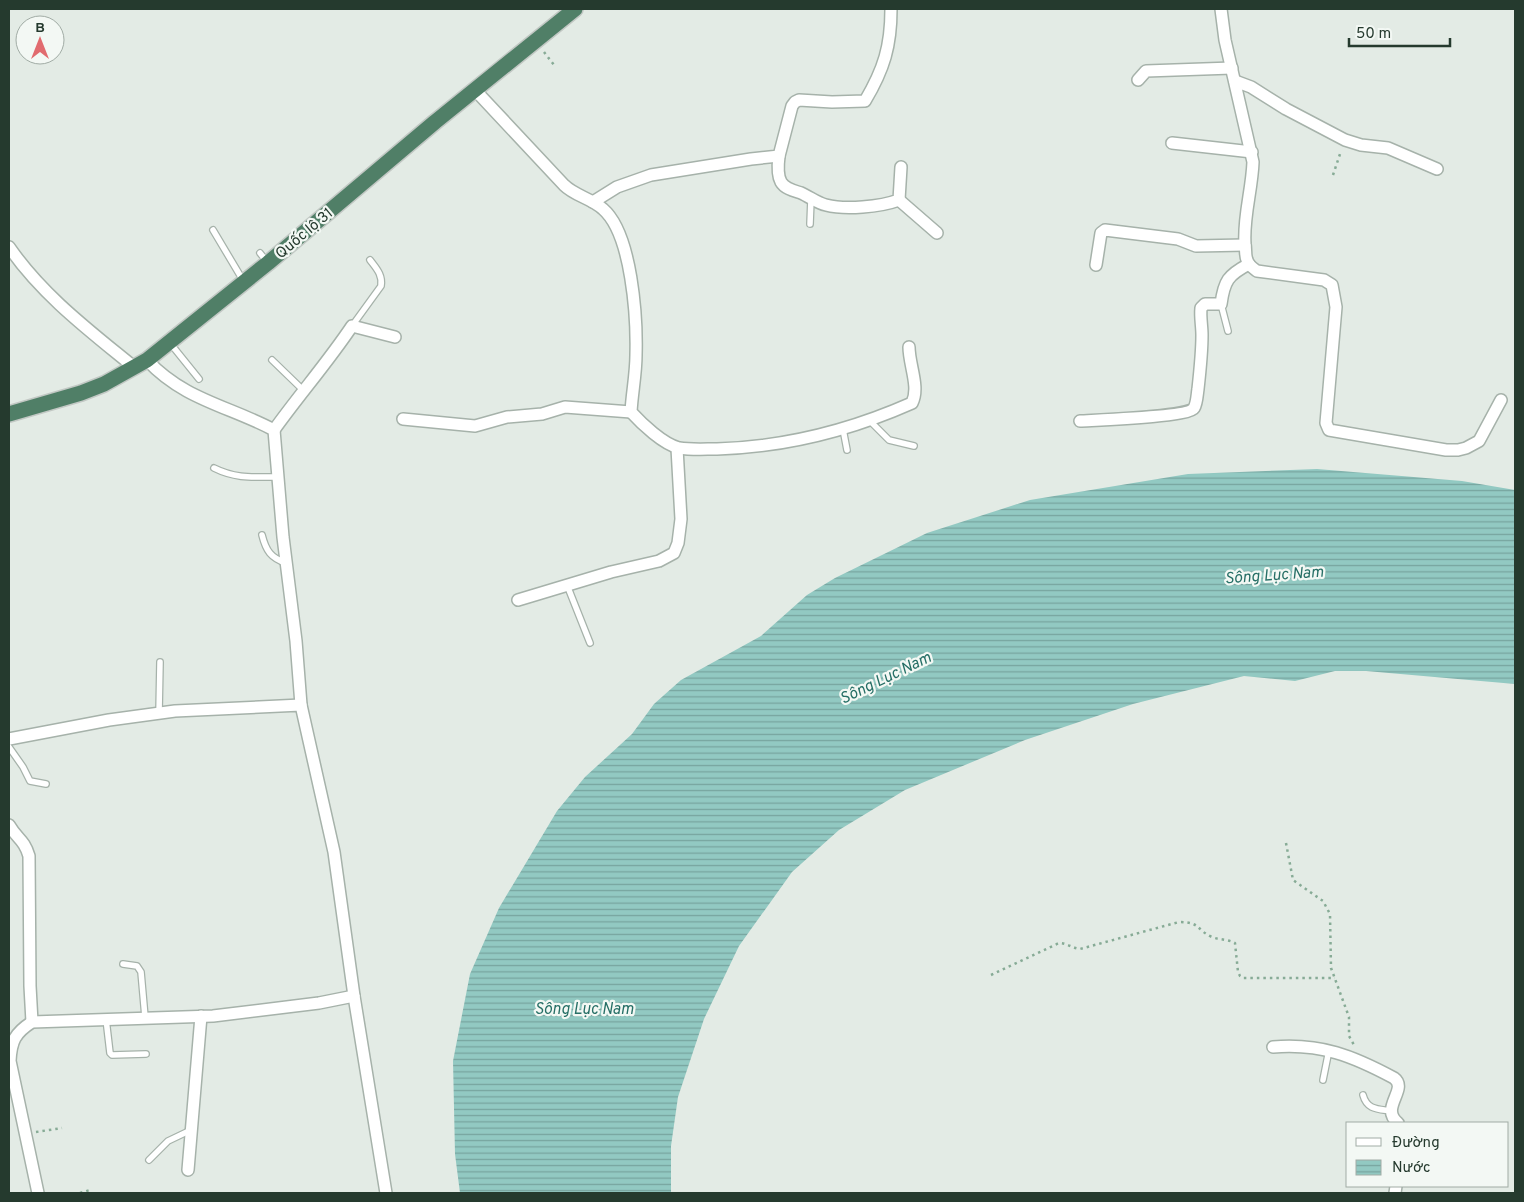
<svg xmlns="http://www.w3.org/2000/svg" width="1524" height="1202" font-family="Overpass,sans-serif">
	<defs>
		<pattern id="water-rules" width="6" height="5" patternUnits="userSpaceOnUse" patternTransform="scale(1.25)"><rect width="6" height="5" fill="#92c9c2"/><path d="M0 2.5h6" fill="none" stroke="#77a49e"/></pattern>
	</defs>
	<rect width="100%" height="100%" fill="#e3ebe5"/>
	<path fill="url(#water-rules)" d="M 1317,469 L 1462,481 L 1515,490 L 1515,684 L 1366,671 L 1335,671 L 1295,681 L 1244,676 L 1133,704 L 1025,740 L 905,790 L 839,830 L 792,872 L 739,946 L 704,1019 L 678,1097 L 671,1146 L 671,1193 L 460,1193 L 455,1154 L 453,1061 L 470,974 L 499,908 L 557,811 L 585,777 L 632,734 L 654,704 L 681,680 L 761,636 L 807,595 L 835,578 L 927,533 L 1030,500 L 1188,474 Z"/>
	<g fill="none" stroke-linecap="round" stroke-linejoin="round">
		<defs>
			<g id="service">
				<path d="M 810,224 L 811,199"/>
				<path d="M 213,230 L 244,282"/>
				<path d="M 260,253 L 268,263"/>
				<path d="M 1221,304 L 1228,331"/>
				<path d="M 352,326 L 381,286 C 383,275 376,268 370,260"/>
				<path d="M 170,343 L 199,379"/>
				<path d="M 272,360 L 303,390"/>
				<path d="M 869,420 L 889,440 L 914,446"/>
				<path d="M 843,429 L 847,450"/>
				<path d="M 214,468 C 236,479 254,477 278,477"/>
				<path d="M 262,535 C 266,551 271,558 286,563"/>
				<path d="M 567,585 L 590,643"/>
				<path d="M 159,713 L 160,662"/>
				<path d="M 9,747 L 23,767 L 30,781 L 46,784"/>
				<path d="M 123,964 L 137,966 L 141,972 L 145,1017"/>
				<path d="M 106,1019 L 110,1053 L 112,1055 L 146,1054"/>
				<path d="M 1323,1080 L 1329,1050"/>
				<path d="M 1363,1095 C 1367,1110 1378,1109 1391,1111"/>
				<path d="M 149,1160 L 168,1141 L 191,1130"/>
			</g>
			<g id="minor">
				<path d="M 1221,9 L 1225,40 L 1253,162 C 1252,190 1243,217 1245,244 C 1246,249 1245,256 1247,260 C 1248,265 1253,268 1257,271 L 1324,280 L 1332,285 L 1336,307 L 1326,423 L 1329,430 L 1446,450 L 1458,450 L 1466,448 L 1479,441 L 1501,400"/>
				<path d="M 1138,80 L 1146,71 L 1232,68"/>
				<path d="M 1235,81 L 1251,87 L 1286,109 L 1345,140 L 1361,145 L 1388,148 L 1437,169"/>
				<path d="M 475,90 L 564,185 C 575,196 591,198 603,209 C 632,234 637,318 636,355 C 636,374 632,393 631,412 C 642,424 663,444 679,448 C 691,450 705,449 717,449 C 785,447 851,430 912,403 C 920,387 909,365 909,347"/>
				<path d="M 1172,143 L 1252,152"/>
				<path d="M 779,156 C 778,164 777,175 781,182 C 785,189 795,191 801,193 C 810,197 817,203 826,205 C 845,210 880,207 899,200 L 901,167"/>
				<path d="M 899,200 L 937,233"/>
				<path d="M 593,202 L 617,187 L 651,175 L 751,159 L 779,156 L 792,106 L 795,102 L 799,100 L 832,102 L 865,101 C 884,69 891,46 891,9"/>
				<path d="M 9,247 C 43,296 90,331 135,368"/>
				<path d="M 1096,265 L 1101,233 L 1105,230 L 1178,239 L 1196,246 L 1245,245"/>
				<path d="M 147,360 C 184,400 229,406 274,430 L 283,537 L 296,641 L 301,705"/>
				<path d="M 403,419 L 475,426 L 507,417 L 542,414 L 565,407 L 631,412"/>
				<path d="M 1080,421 C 1095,420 1189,417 1194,408 C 1197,403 1197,395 1198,389 C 1200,371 1202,352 1202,335 C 1202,326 1200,317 1201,308 L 1205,304 L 1221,304 C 1224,281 1228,275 1249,264"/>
				<path d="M 274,430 C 299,395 328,362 352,326 L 395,337"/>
				<path d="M 518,600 L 611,572 L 659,561 L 674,553 L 678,543 L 681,519 L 677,448"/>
				<path d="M 9,739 L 109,720 L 175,711 L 301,705 L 334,852 L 354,996 L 386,1193"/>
				<path d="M 9,825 C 17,839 24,839 29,856 L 30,986 L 32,1022"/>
				<path d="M 1273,1047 C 1321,1043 1353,1056 1394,1078 C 1409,1089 1379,1108 1398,1123"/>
				<path d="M 188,1170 L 201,1016"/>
				<path d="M 38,1193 L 10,1061 C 11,1041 15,1033 32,1022 L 213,1016 L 319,1003 L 354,996"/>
				<path d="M 1395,1193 L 1396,1186"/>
			</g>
			<path id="trunk" d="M 9,414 L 81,393 L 104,384 L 147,360 L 268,263 L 435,122 L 575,9"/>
		</defs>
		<use href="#service" stroke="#a6b2aa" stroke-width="8"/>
		<use href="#minor" stroke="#a6b2aa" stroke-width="14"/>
		<use href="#trunk" stroke="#c2c8c4" stroke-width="18"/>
		<g stroke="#87ab96" stroke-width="2.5" stroke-dasharray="2.5 4" stroke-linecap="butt">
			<path d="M 544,52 L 554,65"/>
			<path d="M 1333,175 L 1341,151"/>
			<path d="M 1286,843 L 1293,880 L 1323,901 L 1330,914 L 1331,968 L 1349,1017 L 1349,1036 L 1354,1045"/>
			<path d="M 991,975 L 1059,943 C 1067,943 1072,948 1080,949 L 1179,922 C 1201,922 1196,930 1212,937 C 1219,940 1228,939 1235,943 L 1238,972 L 1240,976 L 1243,978 L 1335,978"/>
			<path d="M 36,1132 L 62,1128"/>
			<path d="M 80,1193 L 90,1190"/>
		</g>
		<use href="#service" stroke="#fff" stroke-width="5.5"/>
		<use href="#minor" stroke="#fff" stroke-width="11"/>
		<use href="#trunk" stroke="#507f67" stroke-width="15"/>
	</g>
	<g text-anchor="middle" stroke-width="4.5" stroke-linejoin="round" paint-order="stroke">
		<g font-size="15" fill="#253a2e" stroke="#f3f8f4">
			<text transform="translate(304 233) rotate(-40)" y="5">Quốc lộ 31</text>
		</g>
		<g font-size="16" font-style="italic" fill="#266f66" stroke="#f3f8f4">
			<text transform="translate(1274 574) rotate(-4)" y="6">Sông Lục Nam</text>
			<text transform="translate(885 677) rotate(-26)" y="6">Sông Lục Nam</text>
			<text x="584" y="1014">Sông Lục Nam</text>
		</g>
	</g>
	<rect width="1524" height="1202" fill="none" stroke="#253a2e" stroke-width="20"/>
	<rect x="1346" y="1122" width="162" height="65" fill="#f3f8f4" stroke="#a1aca5"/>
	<rect x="1356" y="1138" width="25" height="8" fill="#ffffff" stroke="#a1aca5"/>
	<text x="1392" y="1147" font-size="15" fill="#253a2e">Đường</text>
	<rect x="1356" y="1160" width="25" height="15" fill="url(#water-rules)" stroke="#a1aca5"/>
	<text x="1392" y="1172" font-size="15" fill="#253a2e">Nước</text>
	<g transform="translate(40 40)"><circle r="24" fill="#f3f8f4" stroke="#a1aca5"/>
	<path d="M0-4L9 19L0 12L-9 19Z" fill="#e16b6f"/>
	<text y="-8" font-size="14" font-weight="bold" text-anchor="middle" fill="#253a2e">B</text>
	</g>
	<path d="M1349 38v8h101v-8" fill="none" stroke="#253a2e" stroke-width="2.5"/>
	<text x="1356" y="38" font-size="15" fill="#253a2e" stroke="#f3f8f4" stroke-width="4" paint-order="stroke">50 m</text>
</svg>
